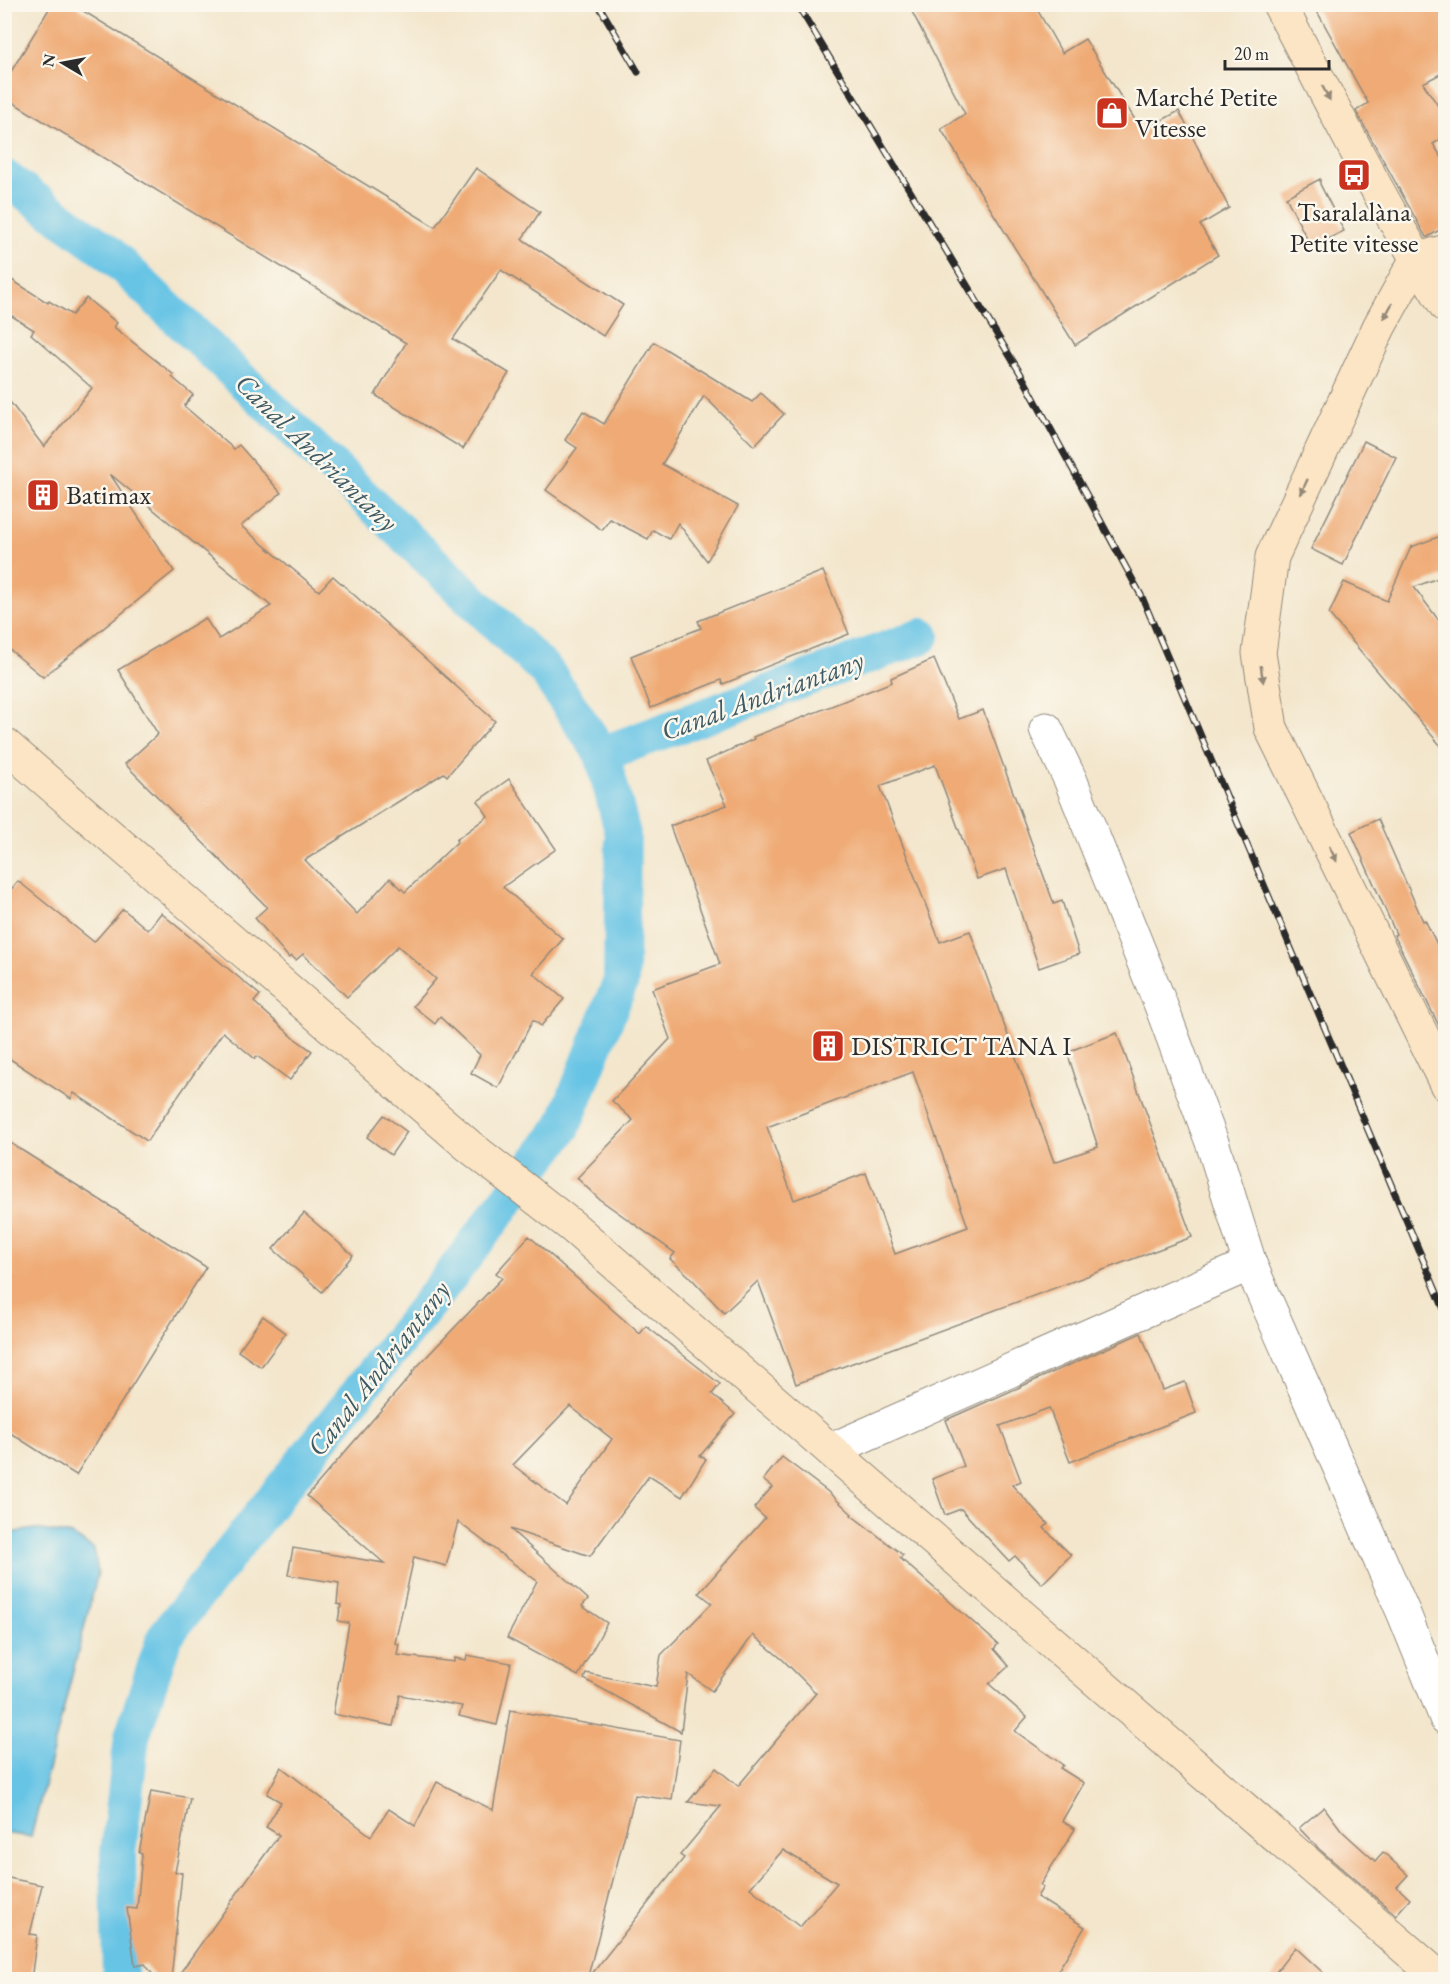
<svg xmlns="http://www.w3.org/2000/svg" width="1450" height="1984" font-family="'EB Garamond',serif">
	<rect width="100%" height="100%" fill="#fbf7ec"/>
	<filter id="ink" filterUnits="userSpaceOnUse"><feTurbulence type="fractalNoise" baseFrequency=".0167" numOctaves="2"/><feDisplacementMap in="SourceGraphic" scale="12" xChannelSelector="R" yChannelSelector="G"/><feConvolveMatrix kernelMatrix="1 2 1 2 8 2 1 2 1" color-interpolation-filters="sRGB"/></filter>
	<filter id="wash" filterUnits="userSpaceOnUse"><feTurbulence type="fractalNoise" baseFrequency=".008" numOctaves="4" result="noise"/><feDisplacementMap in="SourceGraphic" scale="24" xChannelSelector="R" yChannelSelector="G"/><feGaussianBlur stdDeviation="1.35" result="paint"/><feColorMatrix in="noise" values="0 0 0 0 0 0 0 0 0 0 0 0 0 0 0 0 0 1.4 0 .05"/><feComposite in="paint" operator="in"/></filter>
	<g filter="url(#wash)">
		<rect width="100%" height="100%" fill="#f3e6cc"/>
		<path fill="#67c4e5" stroke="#497888" stroke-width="1.5" d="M 35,1529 L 72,1535 L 94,1549 L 98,1573 L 31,1837 L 5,1833 L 4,1534 Z"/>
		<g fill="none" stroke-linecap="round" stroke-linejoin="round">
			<g stroke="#67c4e5" stroke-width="36">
				<path d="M 4,177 L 108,252 L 546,671 L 602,754 L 623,834 L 621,981 L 563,1127 L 454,1271 L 165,1636 L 132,1736 L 118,1853 L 120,1980"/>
				<path d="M 602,754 L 922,636"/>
			</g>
		</g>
		<g id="blocks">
			<g fill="#efaa74" fill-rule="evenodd">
				<path d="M 52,4 L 72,4 L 435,227 L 476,168 L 540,212 L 522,239 L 623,305 L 603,336 L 501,270 L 453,339 L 509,373 L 463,449 L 375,395 L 406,343 L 4,97 L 4,83 Z"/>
				<path d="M 908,4 L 1034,4 L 1062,53 L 1085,39 L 1142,131 L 1179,111 L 1229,208 L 1200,225 L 1218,255 L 1075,345 L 941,129 L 965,114 Z"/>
				<path d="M 1313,4 L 1446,4 L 1446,71 L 1423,83 L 1446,118 L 1446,136 L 1433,144 L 1446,164 L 1446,226 L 1428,237 L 1426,237 L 1418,223 L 1356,111 L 1368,103 Z"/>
				<path d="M 1320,179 L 1320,184 L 1344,231 L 1311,247 L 1286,197 Z"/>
				<path d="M 4,275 L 48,303 L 49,301 L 72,315 L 86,298 L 117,323 L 114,327 L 174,375 L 172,377 L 193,395 L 184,406 L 234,449 L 239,445 L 281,493 L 241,526 L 319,591 L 333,576 L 495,721 L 447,776 L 444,773 L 305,860 L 357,914 L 390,878 L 405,892 L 457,842 L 456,840 L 488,816 L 478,801 L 509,779 L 556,849 L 503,887 L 563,939 L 533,973 L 564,999 L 541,1026 L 533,1020 L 498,1088 L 471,1073 L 480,1055 L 440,1017 L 435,1024 L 413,1006 L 436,979 L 398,946 L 347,997 L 303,954 L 296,960 L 291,956 L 289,958 L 255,918 L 267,907 L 125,764 L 158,734 L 118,670 L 205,618 L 219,639 L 271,606 L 110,474 L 174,571 L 43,677 L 4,645 L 4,394 L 44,447 L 92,388 L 31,334 L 34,330 L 4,311 Z"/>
				<path d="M 654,342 L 752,402 L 761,393 L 784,414 L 754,446 L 704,396 L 662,464 L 738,506 L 707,561 L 678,523 L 669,539 L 653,530 L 648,539 L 610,519 L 602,530 L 546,490 L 577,448 L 565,440 L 583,411 L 604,424 Z"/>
				<path d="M 1364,441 L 1396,457 L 1343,565 L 1311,549 Z"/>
				<path d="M 1446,534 L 1446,575 L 1414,587 L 1446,630 L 1446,752 L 1329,614 L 1344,582 L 1387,601 L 1411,547 Z"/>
				<path d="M 823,571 L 849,634 L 723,684 L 721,680 L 651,708 L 631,656 L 701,628 L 698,621 Z"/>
				<path d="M 934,659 L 959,719 L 983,710 L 1054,904 L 1062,901 L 1079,954 L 1039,968 L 1006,869 L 977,879 L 935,765 L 880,786 L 940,942 L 970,931 L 1054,1162 L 1098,1147 L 1067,1052 L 1117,1033 L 1192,1237 L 796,1384 L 758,1281 L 724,1313 L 689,1276 L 670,1259 L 675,1253 L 599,1199 L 577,1178 L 633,1120 L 612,1101 L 670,1039 L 652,989 L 720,964 L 670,826 L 727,805 L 706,761 L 754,739 L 753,737 L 892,682 L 891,678 ZM 913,1072 L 968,1227 L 895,1254 L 866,1173 L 794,1200 L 767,1127 Z"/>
				<path d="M 1378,819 L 1423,921 L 1425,920 L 1446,963 L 1446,1040 L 1394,935 L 1396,934 L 1351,832 Z"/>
				<path d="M 18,881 L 94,942 L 123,909 L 148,930 L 161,913 L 260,995 L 254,1002 L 294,1038 L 312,1051 L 290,1080 L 257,1056 L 255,1059 L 223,1032 L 147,1141 L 74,1093 L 71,1099 L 4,1055 L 4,898 Z"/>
				<path d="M 384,1115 L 407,1132 L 391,1155 L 367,1137 Z"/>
				<path d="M 4,1139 L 206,1267 L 76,1475 L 4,1429 Z"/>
				<path d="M 304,1213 L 353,1255 L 322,1292 L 273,1249 Z"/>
				<path d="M 529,1236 L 640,1334 L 646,1326 L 720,1384 L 712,1394 L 735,1414 L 700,1456 L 706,1459 L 682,1497 L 649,1476 L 590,1556 L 510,1529 L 588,1599 L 582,1606 L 607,1623 L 578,1676 L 507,1638 L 537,1581 L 458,1522 L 446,1566 L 414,1557 L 395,1643 L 399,1644 L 397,1655 L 454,1662 L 454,1658 L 466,1660 L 467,1655 L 511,1663 L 497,1725 L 459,1716 L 462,1706 L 400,1695 L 393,1726 L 333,1714 L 349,1623 L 338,1621 L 341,1605 L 337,1604 L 339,1583 L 288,1575 L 293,1548 L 384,1563 L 307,1496 L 413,1373 L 412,1372 L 502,1278 L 496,1273 ZM 570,1406 L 612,1439 L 566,1505 L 513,1465 Z"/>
				<path d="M 263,1316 L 286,1333 L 261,1367 L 238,1351 Z"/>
				<path d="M 1141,1333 L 1163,1390 L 1185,1382 L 1196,1413 L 1070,1462 L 1049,1408 L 1000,1426 L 1021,1481 L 1012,1485 L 1048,1524 L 1044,1528 L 1071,1555 L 1042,1584 L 1015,1556 L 1009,1561 L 961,1509 L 945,1515 L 932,1479 L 964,1466 L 946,1420 Z"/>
				<path d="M 782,1457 L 827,1491 L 852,1514 L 851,1515 L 903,1555 L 900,1558 L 998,1644 L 994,1649 L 1009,1666 L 989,1684 L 1027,1717 L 1015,1731 L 1063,1765 L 1060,1768 L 1084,1783 L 1062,1821 L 1075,1829 L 1040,1885 L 1043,1887 L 1037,1897 L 1085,1927 L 1052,1980 L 587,1980 L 684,1858 L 680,1855 L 721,1806 L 688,1802 L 716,1768 L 738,1786 L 816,1693 L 783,1660 L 753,1635 L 712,1691 L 688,1674 L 681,1732 L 584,1679 L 586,1673 L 656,1687 L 661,1655 L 712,1603 L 699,1593 L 765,1518 L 754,1508 L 772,1487 L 763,1480 ZM 783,1850 L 837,1883 L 800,1927 L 750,1888 Z"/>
				<path d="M 510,1710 L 680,1740 L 672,1800 L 635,1795 L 587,1980 L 175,1980 L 279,1835 L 266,1827 L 281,1802 L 267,1794 L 281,1767 L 371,1836 L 389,1809 L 415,1826 L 437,1782 L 493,1810 Z"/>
				<path d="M 151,1791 L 190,1798 L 175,1872 L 182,1873 L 171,1980 L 157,1980 L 145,1964 L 135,1966 L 127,1908 L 137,1909 L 142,1854 L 139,1853 Z"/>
				<path d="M 1324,1807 L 1342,1831 L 1375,1861 L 1383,1852 L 1408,1875 L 1397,1887 L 1410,1899 L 1396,1915 L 1319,1849 L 1299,1828 Z"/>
				<path d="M 4,1877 L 42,1885 L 30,1934 L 37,1935 L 31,1980 L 4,1980 Z"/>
				<path d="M 1295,1947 L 1331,1980 L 1270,1980 Z"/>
			</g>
		</g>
	</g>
	<g filter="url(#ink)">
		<use href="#blocks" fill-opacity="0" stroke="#8f887c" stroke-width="1.5"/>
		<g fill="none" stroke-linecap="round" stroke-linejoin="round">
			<defs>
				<g id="street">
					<path d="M 1046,729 L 1070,779 L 1160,1003 L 1213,1145 L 1250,1264"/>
					<path d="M 831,1450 L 1250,1264 L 1404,1614 L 1446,1718"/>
				</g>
				<g id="secondary">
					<path d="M 1279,4 C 1333,106 1384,209 1446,306"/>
					<path d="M 1446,251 L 1416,260 L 1379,327 L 1272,557 L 1259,653 L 1271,728 L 1446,1084"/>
					<path d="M 4,744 L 469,1146 L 573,1227 L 1442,1980"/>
				</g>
			</defs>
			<use href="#street" stroke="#8f887c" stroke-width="35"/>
			<use href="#secondary" stroke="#8f887c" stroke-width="35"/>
			<use href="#street" stroke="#fff" stroke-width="33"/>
			<use href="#secondary" stroke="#fce5c4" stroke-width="33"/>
			<defs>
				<g id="rail">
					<path d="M 598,4 L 638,72"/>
					<path d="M 797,4 L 1022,376 L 1142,597 L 1446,1314"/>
				</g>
			</defs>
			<use href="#rail" stroke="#2b2b2b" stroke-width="7"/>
			<use href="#rail" stroke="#fbf7ec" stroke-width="4.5" stroke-dasharray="14" stroke-linecap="butt"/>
		</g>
		<defs><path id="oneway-solid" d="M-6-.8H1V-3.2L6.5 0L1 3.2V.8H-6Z" transform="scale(1.5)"/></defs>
		<g fill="#948878">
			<use href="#oneway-solid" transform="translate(1326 93) rotate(62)"/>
			<use href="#oneway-solid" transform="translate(1388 311) rotate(119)"/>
			<use href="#oneway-solid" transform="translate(1304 487) rotate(115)"/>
			<use href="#oneway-solid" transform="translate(1262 674) rotate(81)"/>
			<use href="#oneway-solid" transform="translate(1333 854) rotate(64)"/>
		</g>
	</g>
	<defs>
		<symbol id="shop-square" viewBox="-11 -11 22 22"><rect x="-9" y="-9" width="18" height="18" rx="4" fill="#c8321e" stroke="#fbf7ec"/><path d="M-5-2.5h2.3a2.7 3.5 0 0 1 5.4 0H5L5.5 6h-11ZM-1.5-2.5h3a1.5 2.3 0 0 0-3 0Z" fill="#fff"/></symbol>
		<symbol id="bus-square" viewBox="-11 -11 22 22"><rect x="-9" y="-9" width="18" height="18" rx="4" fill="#c8321e" stroke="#fbf7ec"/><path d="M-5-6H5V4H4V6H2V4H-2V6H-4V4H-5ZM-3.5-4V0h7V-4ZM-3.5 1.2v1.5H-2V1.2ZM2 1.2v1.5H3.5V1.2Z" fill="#fff"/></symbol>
		<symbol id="building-square" viewBox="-11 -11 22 22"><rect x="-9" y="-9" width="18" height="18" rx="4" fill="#c8321e" stroke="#fbf7ec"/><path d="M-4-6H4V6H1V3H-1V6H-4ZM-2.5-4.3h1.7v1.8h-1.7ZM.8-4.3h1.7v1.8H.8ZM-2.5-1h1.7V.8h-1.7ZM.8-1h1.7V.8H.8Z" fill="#fff"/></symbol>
	</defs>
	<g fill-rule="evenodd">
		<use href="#shop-square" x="1093" y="94" width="38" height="38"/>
		<use href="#bus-square" x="1335" y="156" width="38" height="38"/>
		<use href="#building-square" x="24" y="476" width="38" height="38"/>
		<use href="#building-square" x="809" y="1027" width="38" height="38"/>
	</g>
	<g text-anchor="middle" stroke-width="5" stroke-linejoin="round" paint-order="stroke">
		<g font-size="27" fill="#2b2b2b" stroke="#fbf7ec" text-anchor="start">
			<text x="1135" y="106">Marché Petite<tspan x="1135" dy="31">Vitesse</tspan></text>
			<text x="1354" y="221" text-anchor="middle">Tsaralalàna<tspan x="1354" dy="31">Petite vitesse</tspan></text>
			<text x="66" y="504">Batimax</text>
			<text x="851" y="1055">DISTRICT TANA I</text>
		</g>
		<g font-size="28" font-style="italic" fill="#3d5963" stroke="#fbf7ec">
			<text transform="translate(317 452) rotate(44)" y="10">Canal Andriantany</text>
			<text transform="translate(762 695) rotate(-20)" y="10">Canal Andriantany</text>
			<text transform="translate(378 1368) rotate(-52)" y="10">Canal Andriantany</text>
		</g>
	</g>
	<rect width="1450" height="1984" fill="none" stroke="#fbf7ec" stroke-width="24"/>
	<g transform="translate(63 63) rotate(280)" stroke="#fbf7ec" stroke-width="4.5" paint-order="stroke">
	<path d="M0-4.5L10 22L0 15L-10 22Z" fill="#2b2b2b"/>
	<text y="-9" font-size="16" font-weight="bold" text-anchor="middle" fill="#2b2b2b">N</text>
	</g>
	<path d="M1225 60v9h104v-9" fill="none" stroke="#2b2b2b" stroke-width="3"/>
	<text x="1234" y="60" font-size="18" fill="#2b2b2b" stroke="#fbf7ec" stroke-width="4.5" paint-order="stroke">20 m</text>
</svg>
